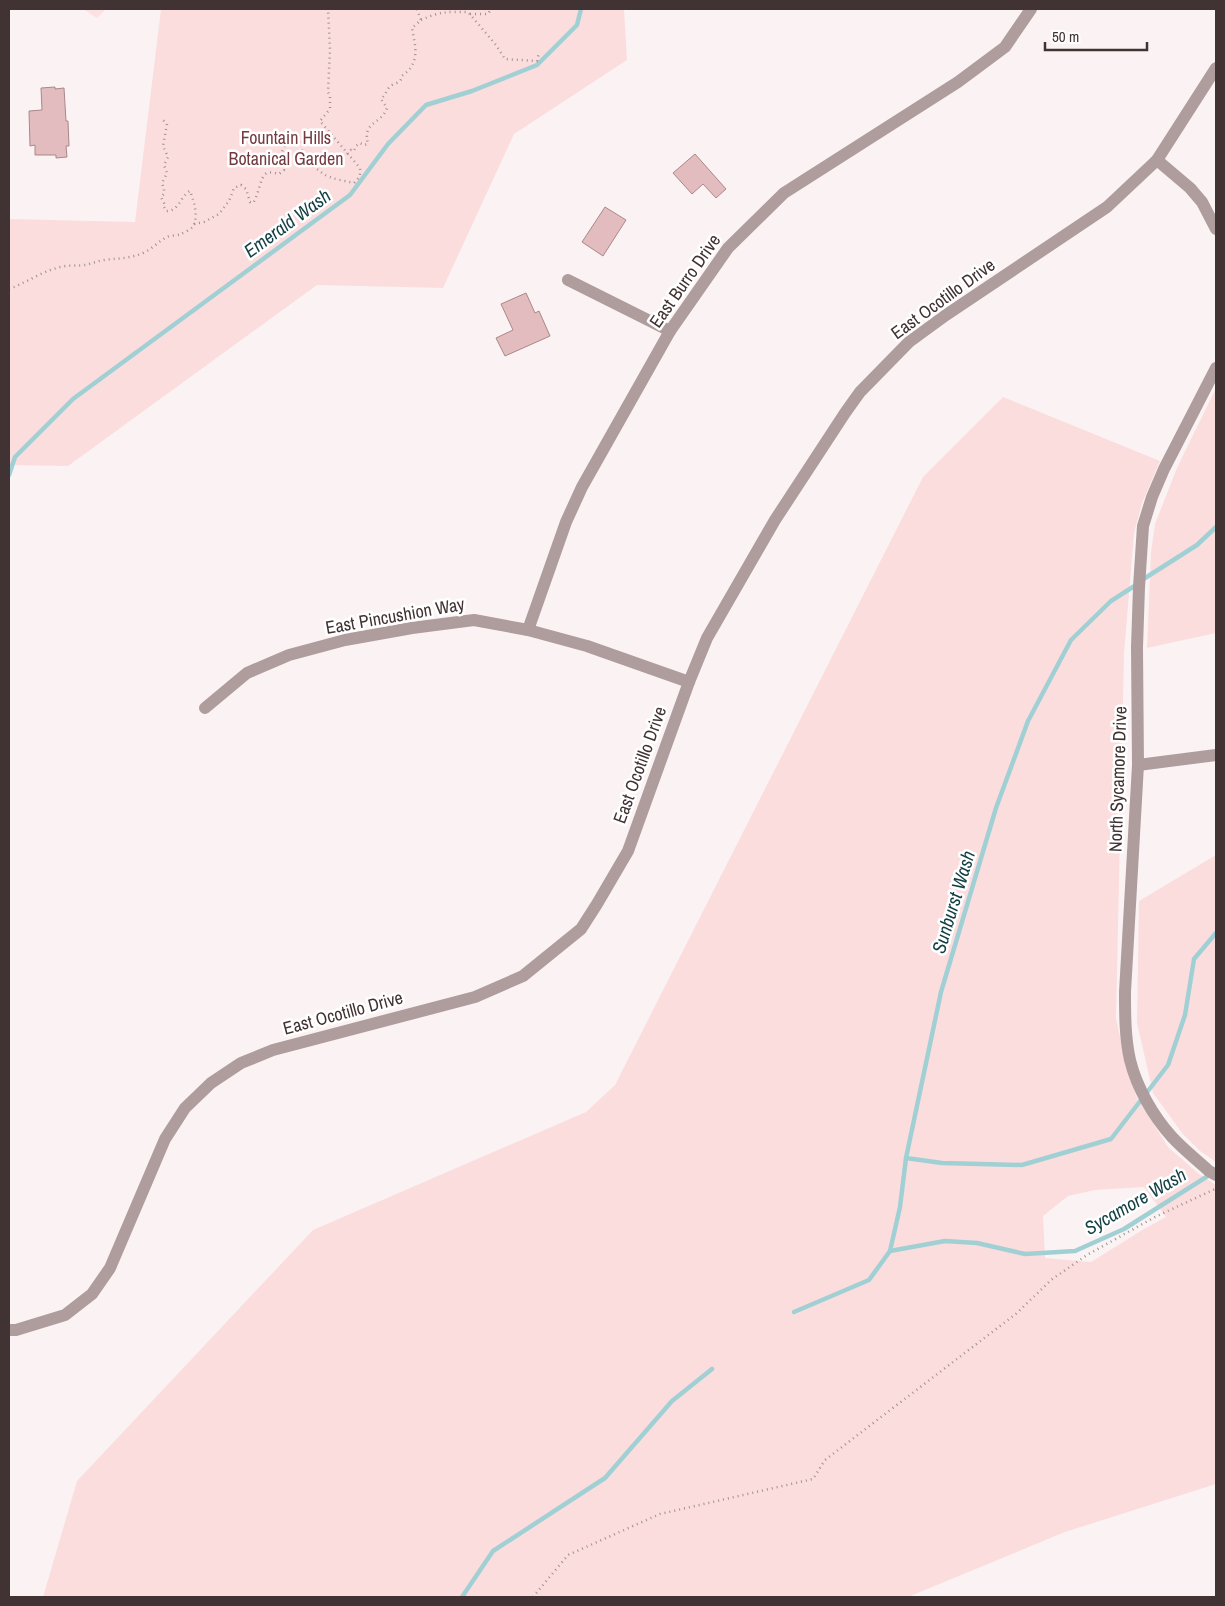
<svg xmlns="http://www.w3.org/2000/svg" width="1225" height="1606" font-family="'Archivo Narrow',sans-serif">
	<rect width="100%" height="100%" fill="#fbf3f3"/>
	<path fill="#fde0e2" d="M 83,9 L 106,9 L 97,18 Z"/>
	<g fill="#fbddde" fill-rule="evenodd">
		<path d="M 161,9 L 624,9 L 627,60 L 514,134 L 443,288 L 317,285 L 68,466 L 9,465 L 9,219 L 135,222 Z"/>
		<path d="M 1216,388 L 1216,633 L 1147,648 L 1151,552 L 1155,524 L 1177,468 Z"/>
		<path d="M 1003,397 L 1160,461 L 1142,503 L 1134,533 L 1124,654 L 1116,1018 L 1124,1056 L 1136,1096 L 1168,1147 L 1199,1174 L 1216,1185 L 1216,1484 L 1065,1532 L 908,1597 L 43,1597 L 77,1481 L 313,1230 L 586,1112 L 615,1085 L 923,477 ZM 1144,1187 L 1166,1217 L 1144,1229 L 1091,1262 L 1045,1258 L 1043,1216 L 1068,1196 L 1095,1190 Z"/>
		<path d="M 1216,855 L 1216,1162 L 1200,1151 L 1182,1133 L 1153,1093 L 1137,1023 L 1139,901 Z"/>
	</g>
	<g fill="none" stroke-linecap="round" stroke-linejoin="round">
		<g stroke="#a1d0d4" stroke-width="4.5">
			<path d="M 9,475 L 15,457 L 73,399 L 350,195 L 388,144 L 426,105 L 472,91 L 537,65 L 577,25 L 581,9"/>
			<path d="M 1142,580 L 1197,545 L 1216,527"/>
			<path d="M 906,1158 L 942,1163 L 1022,1165 L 1111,1139 L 1168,1065 L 1185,1015 L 1194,959 L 1216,933"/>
			<path d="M 890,1251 L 945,1241 L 977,1243 L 1025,1254 L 1075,1251 L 1124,1229 L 1211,1174"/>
			<path d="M 794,1312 L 869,1280 L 890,1251 L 900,1207 L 906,1158 L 941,992 L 996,808 L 1028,721 L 1071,640 L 1111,601 L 1136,585"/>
			<path d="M 462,1597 L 493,1551 L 605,1478 L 672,1401 L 712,1369"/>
		</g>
	</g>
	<g fill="#e2bcbe" stroke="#ab8789">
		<path d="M 55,87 L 55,89 L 64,88 L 66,121 L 68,121 L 69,146 L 66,146 L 67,157 L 56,158 L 56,155 L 35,155 L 35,145 L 30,146 L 29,111 L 42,110 L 41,88 Z"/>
		<path d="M 695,154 L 726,189 L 716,198 L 703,184 L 692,194 L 673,173 Z"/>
		<path d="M 605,207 L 626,220 L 603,256 L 582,242 Z"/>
		<path d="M 526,293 L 535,313 L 539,311 L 550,336 L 505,356 L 496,338 L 513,330 L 501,304 Z"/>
	</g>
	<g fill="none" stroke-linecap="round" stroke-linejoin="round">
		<g stroke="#9e9293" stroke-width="2.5" stroke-dasharray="1 4" stroke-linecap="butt">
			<path d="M 470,14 L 488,14 L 491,9"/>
			<path d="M 421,20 C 441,11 446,12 468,12 L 496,45 L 505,59 L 537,61 L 539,53"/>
			<path d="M 347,154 L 351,150 L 354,151 L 356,146 L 360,143 L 364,145 L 368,144 C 362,121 381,125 387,108 L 381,99 C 385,95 385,94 388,89 C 392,82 401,85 402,76 C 405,73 409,71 411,67 C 419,55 414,41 412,28 L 421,20 L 417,9"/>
			<path d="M 194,224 L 204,222 L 219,214 L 229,201 L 234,188 L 241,185 L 246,189 L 250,202 L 253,203 C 259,195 260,176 267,173 C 271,172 275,173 279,174 L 284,170 C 278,156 281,153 288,141 L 297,140 L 304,143 L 300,158 L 305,164 C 316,165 320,174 330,177 C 337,180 346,181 354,183 C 359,178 361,175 360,168 L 320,121 L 330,109 L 330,96 L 328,92 L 330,50 L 328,9"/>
			<path d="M 9,289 C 28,282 45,269 66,266 C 72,265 78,266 85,265 C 91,264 97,261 104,260 C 118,258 131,259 145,252 C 153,248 159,241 167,237 C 171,235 177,236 181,234 C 185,232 192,229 194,225 C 198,215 194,201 190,191 C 180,196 180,211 166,211 L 164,207 L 165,205 L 161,197 L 164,194 L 164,189 L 162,183 L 167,173 L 164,165 L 168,157 L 163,146 L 167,124 L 162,119"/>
			<path d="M 533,1597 L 568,1555 L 660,1514 L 813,1479 L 825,1460 L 1017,1313 L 1051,1280 L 1087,1255 L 1155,1217 L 1215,1189"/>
		</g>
		<g stroke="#af9d9d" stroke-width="12">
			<path d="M 1157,160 L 1190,188 L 1202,202 L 1216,229"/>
			<path d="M 568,280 L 670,331"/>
			<path d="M 1216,368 L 1164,469 L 1152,497 L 1143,526 L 1139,587 L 1137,647 L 1138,765 L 1125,992 C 1125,1014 1125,1038 1130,1060 C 1137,1088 1153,1116 1172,1137 C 1183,1149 1197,1160 1209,1171 L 1216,1175"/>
			<path d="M 528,630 L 566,522 L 582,487 L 670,331 L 728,248 L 784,193 L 958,82 L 1005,47 L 1031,9"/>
			<path d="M 205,708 L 247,673 L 289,655 L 345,640 L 412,628 L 474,620 L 528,630 L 587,646 L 689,682"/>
			<path d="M 1138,765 L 1216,755"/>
			<path d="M 9,1330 L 16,1330 L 65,1315 L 92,1294 L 110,1268 L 165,1139 L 185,1108 L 211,1083 L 241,1063 L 273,1050 L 475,997 L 523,976 L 581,929 L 597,904 L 628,851 L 689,682 L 707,638 L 775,520 L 845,413 L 860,392 L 909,342 L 946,315 L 1107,207 L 1157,160 L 1216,68"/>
		</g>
	</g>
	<g text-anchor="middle" stroke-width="5" stroke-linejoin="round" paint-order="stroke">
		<g font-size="18" fill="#733a40" stroke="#fff">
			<text x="286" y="144">Fountain Hills<tspan x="286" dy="21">Botanical Garden</tspan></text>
		</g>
		<g font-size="18" fill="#413233" stroke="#fff">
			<text transform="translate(685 281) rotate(-55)" y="6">East Burro Drive</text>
			<text transform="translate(943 299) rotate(-36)" y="6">East Ocotillo Drive</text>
			<text transform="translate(395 616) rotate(-10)" y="6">East Pincushion Way</text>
			<text transform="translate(640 765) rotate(-70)" y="6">East Ocotillo Drive</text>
			<text transform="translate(1118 779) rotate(-88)" y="6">North Sycamore Drive</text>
			<text transform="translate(343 1013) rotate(-15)" y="6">East Ocotillo Drive</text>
		</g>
		<g font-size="19" font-style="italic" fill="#123f42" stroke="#fff">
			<text transform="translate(287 223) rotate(-36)" y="7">Emerald Wash</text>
			<text transform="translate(953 902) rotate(-73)" y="7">Sunburst Wash</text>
			<text transform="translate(1135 1201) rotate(-30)" y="7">Sycamore Wash</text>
		</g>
	</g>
	<rect width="1225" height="1606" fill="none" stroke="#413233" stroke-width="20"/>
	<path d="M1045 42v8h102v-8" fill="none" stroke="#413233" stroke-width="2.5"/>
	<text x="1052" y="42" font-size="15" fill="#413233" stroke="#ffffff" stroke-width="4" paint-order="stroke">50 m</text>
</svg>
